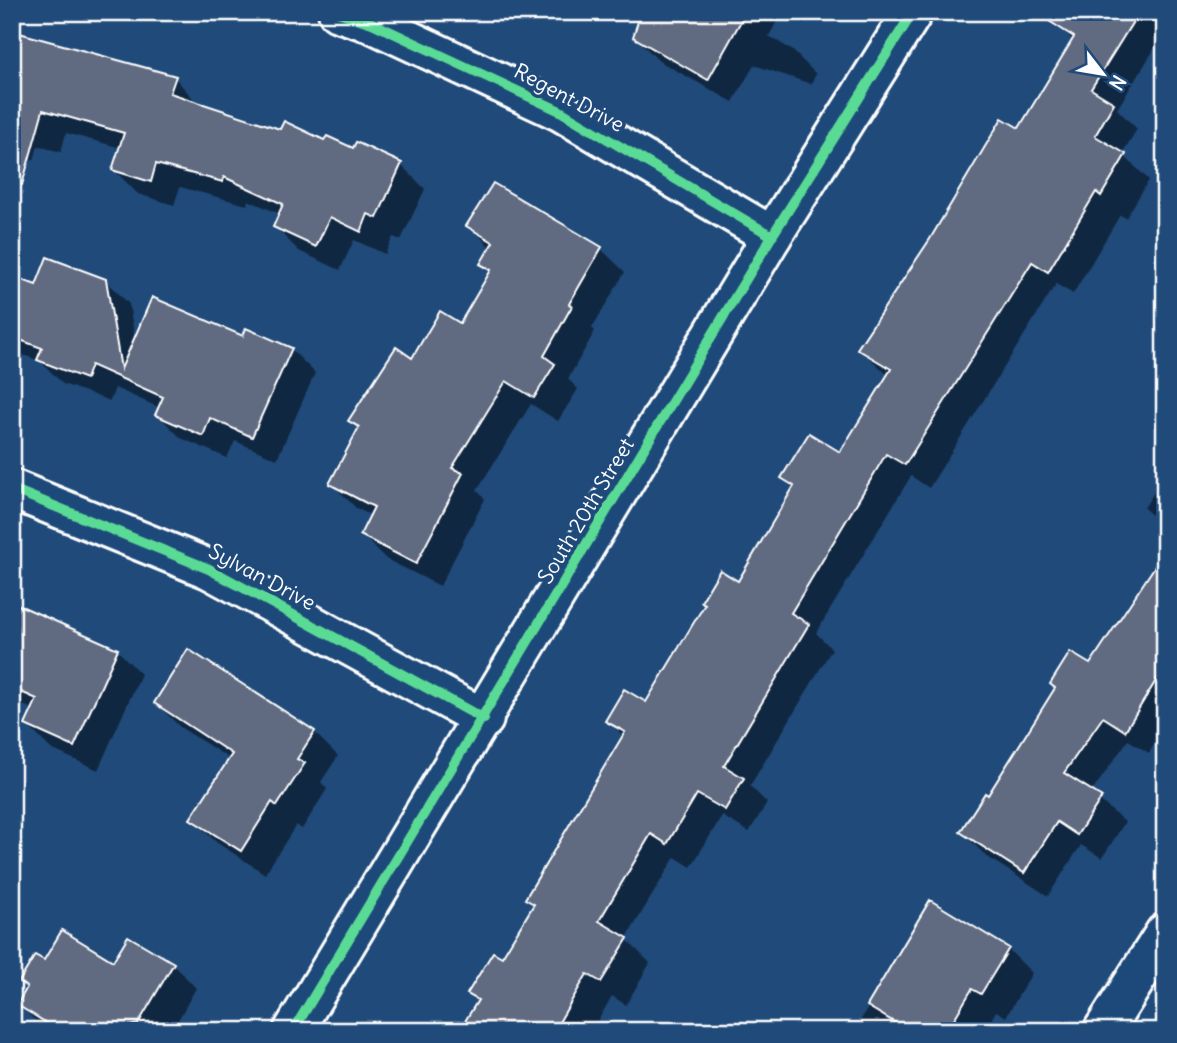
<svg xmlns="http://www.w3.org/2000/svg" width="1177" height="1043" font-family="Delius,sans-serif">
	<rect width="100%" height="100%" fill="#1f4a7a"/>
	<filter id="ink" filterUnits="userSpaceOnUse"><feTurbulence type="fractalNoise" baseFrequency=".0143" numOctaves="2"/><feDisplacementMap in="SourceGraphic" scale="14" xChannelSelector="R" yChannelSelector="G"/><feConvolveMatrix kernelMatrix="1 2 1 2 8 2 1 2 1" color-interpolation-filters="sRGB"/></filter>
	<g filter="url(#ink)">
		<g fill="#0007">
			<path d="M 643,12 L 782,12 L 769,36 L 792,50 L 816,74 L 811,84 L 754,65 L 733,102 L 659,61 L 635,37 Z"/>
			<path d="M 1065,12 L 1165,12 L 1165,32 L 1117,109 L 1137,129 L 1122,154 L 1149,180 L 1126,218 L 1120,215 L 1073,294 L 1056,284 L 929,488 L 911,476 L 816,633 L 832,649 L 750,786 L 767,803 L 749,832 L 722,816 L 691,867 L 675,857 L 626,939 L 650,963 L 626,1005 L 612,996 L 592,1031 L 461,1031 L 478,1003 L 469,994 L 503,959 L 535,906 L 527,898 L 624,737 L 608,720 L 647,704 L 739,584 L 794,489 L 783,478 L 841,454 L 889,376 L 860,349 L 1020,130 L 1074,41 L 1057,24 Z"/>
			<path d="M 12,33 L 175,78 L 198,104 L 401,165 L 425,189 L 401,240 L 393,237 L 385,254 L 354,240 L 340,270 L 299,251 L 275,227 L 280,214 L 248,200 L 247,205 L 180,187 L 174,205 L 138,194 L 114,170 L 121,148 L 66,133 L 61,152 L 38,146 L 34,160 L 12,154 Z"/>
			<path d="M 493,185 L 601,249 L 625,272 L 592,328 L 595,331 L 568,379 L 578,389 L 558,421 L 531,404 L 477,490 L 485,499 L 440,586 L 386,559 L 362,535 L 372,516 L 356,508 L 332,484 L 360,430 L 350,421 L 412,360 L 460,325 L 492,273 L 482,263 L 491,248 L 469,225 Z"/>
			<path d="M 12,278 L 37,287 L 105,280 L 129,304 L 135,340 L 244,338 L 291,349 L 315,373 L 277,459 L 235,441 L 227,458 L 181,438 L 157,414 L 160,408 L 115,388 L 110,401 L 63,384 L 40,361 L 12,351 Z"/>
			<path d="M 1165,475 L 1165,528 L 1144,508 Z"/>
			<path d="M 1165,554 L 1165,728 L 1149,753 L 1128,740 L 1091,793 L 1125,822 L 1102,858 L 1081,845 L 1048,896 L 986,856 L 962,832 L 1090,667 Z"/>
			<path d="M 12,605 L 117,650 L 141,674 L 98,770 L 51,749 L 27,725 L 34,710 L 12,700 Z"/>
			<path d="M 156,703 L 314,732 L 338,756 L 321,782 L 327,789 L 302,829 L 296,825 L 265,874 L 216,842 L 192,818 L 230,759 L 180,727 Z"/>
			<path d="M 931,903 L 1008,949 L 1032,973 L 1006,1017 L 996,1011 L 985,1031 L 854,1031 Z"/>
			<path d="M 45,962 L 173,964 L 196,988 L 172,1031 L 46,1031 L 19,1005 L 28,989 L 21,982 Z"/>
		</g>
		<g fill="#616b81" stroke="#fff" stroke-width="2">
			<path d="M 641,12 L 746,12 L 708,80 L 633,37 Z"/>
			<path d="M 1035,12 L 1139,12 L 1091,89 L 1114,103 L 1095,136 L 1126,154 L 1101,196 L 1096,192 L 1048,272 L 1032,262 L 905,465 L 886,454 L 791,613 L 809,624 L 724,766 L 744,778 L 725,810 L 697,794 L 667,844 L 651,834 L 599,921 L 628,938 L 601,982 L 587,974 L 554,1031 L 459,1031 L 478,1000 L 467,994 L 493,952 L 502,957 L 534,904 L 525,899 L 625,732 L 605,721 L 624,689 L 646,702 L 705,604 L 701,602 L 720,570 L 738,581 L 794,486 L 781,478 L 809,433 L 840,452 L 891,369 L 857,349 L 930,239 L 1002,118 L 1019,128 L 1074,37 Z"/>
			<path d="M 12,31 L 176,76 L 170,93 L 280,129 L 284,121 L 324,140 L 327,136 L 353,148 L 356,142 L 402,163 L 377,218 L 368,214 L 361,232 L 330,217 L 316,247 L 273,227 L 283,204 L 224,177 L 223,182 L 156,164 L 151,182 L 112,170 L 124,133 L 43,110 L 22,185 L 12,184 Z"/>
			<path d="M 493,183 L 602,247 L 569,304 L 572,306 L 544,356 L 555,364 L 534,398 L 506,381 L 452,468 L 463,473 L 416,564 L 360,535 L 374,507 L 329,484 L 359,427 L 348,421 L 396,347 L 412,358 L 440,311 L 460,323 L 491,270 L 480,264 L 493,242 L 466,226 Z"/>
			<path d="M 47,257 L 106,279 L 121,369 L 152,297 L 243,336 L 246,328 L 292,348 L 252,437 L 210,418 L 203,436 L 155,415 L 163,397 L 91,365 L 86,379 L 37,360 L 42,348 L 12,337 L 12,276 L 36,285 Z"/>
			<path d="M 1165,551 L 1165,666 L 1125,731 L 1103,717 L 1064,773 L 1102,797 L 1077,835 L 1057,822 L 1024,873 L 960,832 L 985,793 L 988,795 L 1055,688 L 1050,684 L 1070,652 L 1090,664 Z"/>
			<path d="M 12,602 L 118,649 L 74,747 L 25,725 L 37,699 L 12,688 Z"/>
			<path d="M 188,649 L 315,731 L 297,759 L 305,763 L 277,806 L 272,802 L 241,851 L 190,819 L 232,754 L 154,703 Z"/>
			<path d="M 930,900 L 1009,948 L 981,994 L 972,989 L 947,1031 L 909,1031 L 867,1006 Z"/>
			<path d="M 62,930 L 113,961 L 128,936 L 174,963 L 138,1024 L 111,1031 L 60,1031 L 17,1005 L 27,987 L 19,982 L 35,955 L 44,960 Z"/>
		</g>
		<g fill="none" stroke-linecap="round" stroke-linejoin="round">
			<defs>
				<g id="street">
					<path d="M 338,12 L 372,23 L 560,111 L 772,236"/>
					<path d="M 12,489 L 209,569 L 484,719"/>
					<path d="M 1103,1031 L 1165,933"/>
				</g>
				<path id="secondary" d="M 293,1031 L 772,236 L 913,12"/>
			</defs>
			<use href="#street" stroke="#fff" stroke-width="44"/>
			<use href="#secondary" stroke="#fff" stroke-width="44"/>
			<use href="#street" stroke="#1f4a7a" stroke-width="38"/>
			<use href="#secondary" stroke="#1f4a7a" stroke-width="38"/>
			<defs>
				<g id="cycleway">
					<path d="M 338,12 L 372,23 L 560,111 L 772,236"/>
					<path d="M 12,489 L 209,569 L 484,719"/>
					<path d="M 293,1031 L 772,236 L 913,12"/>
				</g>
			</defs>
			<use href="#cycleway" stroke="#1f4a7a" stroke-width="15"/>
			<use href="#cycleway" stroke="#5adb95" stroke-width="10"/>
		</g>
	</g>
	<g text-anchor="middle" stroke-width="7" stroke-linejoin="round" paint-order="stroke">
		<g font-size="21" fill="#fff" stroke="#1f4a7a">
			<text transform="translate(569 98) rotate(28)" y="7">Regent Drive</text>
			<text transform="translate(586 511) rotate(-59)" y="7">South 20th Street</text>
			<text transform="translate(262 577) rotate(28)" y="7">Sylvan Drive</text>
		</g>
	</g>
	<rect width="1177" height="1043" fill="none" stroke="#1f4a7a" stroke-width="42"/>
	<rect x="21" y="21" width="1135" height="1001" fill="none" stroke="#fff" stroke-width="2.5" filter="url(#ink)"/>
	<g transform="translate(1103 74) rotate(121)" stroke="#1f4a7a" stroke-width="5" paint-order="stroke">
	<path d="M0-5L12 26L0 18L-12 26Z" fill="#ffffff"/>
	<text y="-10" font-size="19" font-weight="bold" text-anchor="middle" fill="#ffffff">N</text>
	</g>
</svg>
